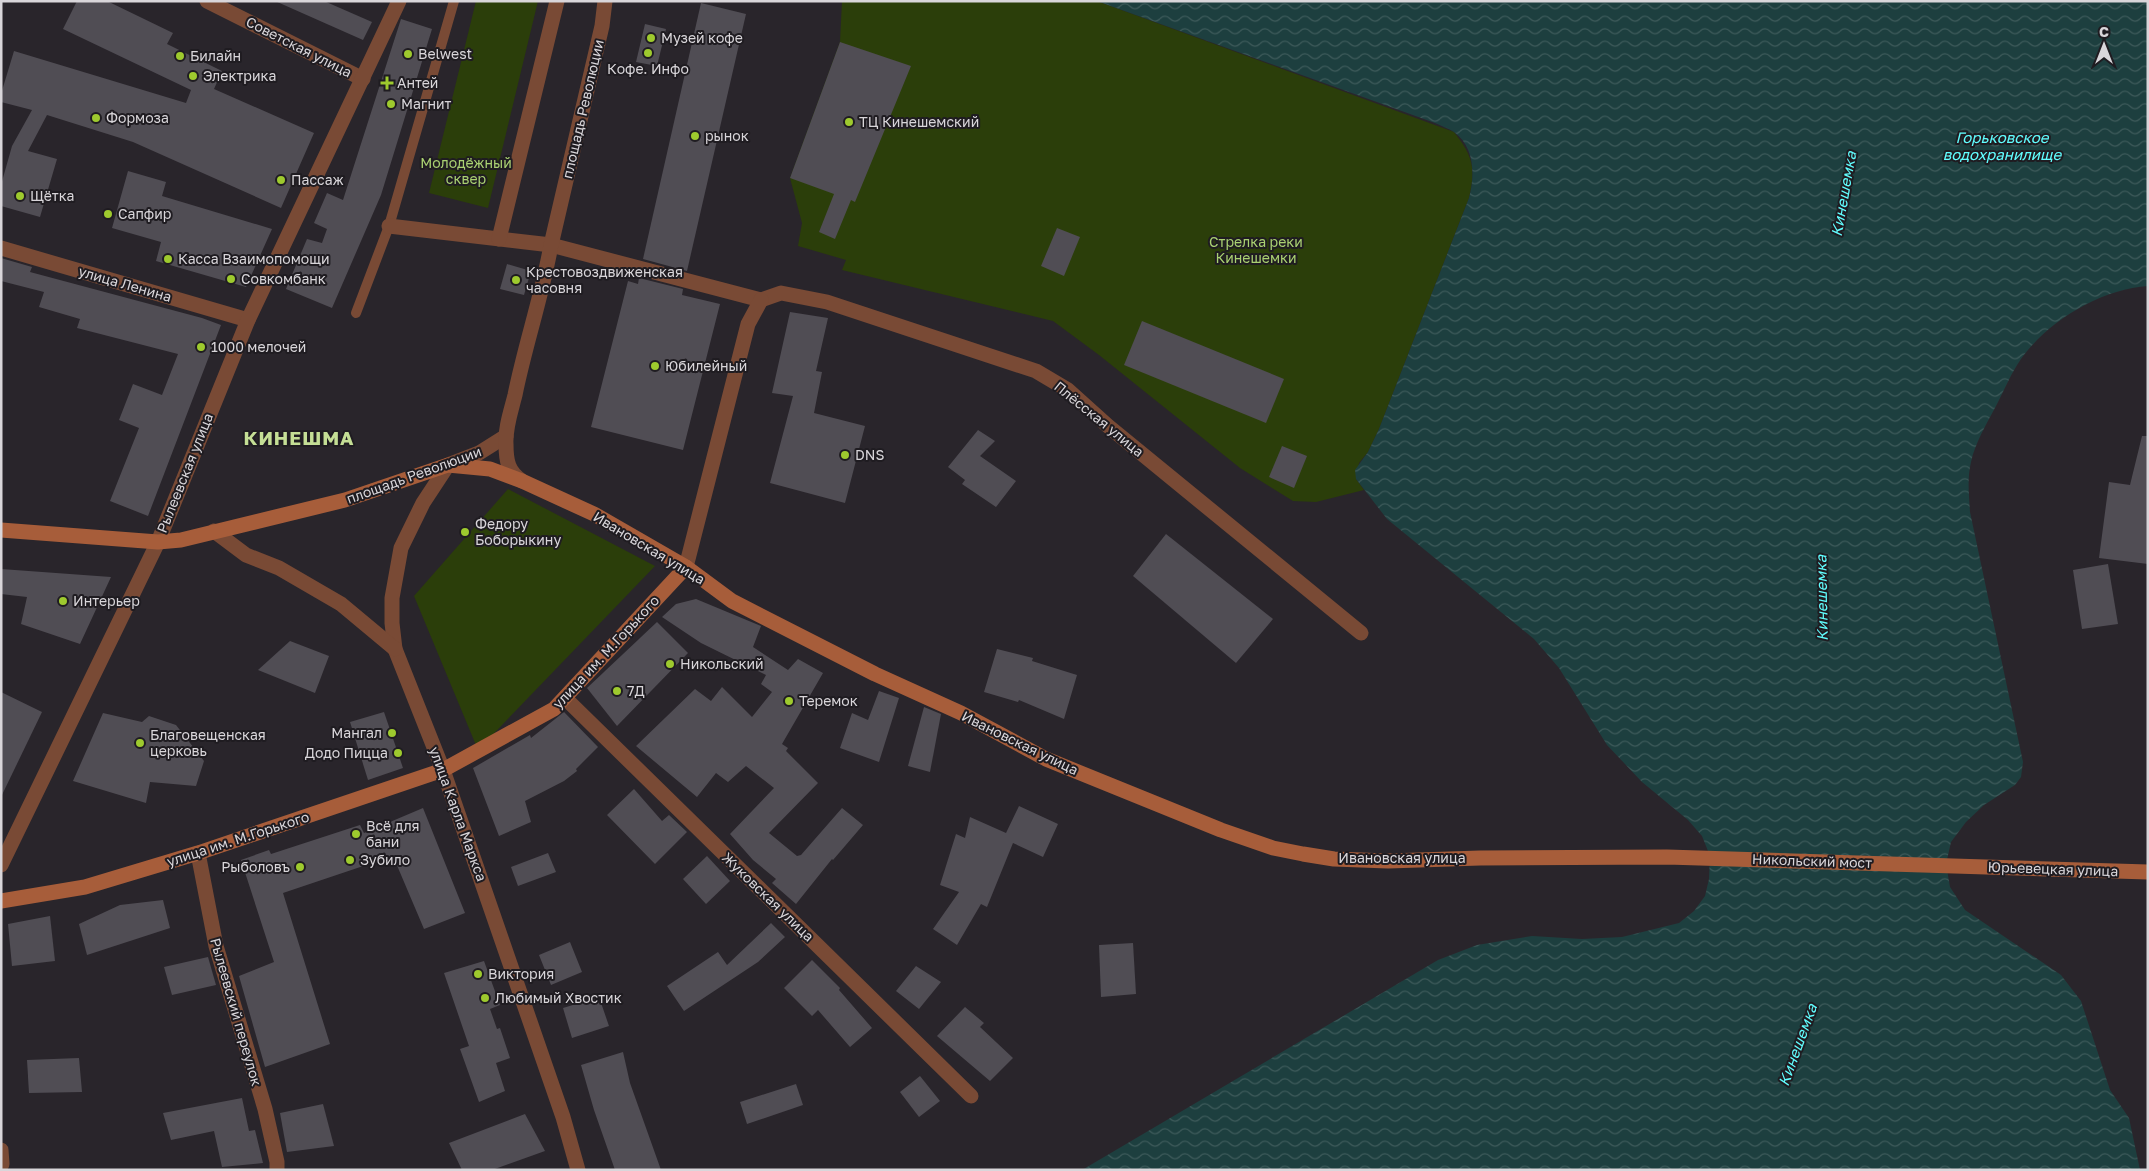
<svg xmlns="http://www.w3.org/2000/svg" width="2149" height="1171" font-family="'Golos Text',sans-serif">
	<defs>
		<pattern id="water-waves" width="16" height="10" patternUnits="userSpaceOnUse" patternTransform="scale(1.25)"><rect width="16" height="10" fill="#1d3f3f"/><path d="M0 5q4-4 8 0t8 0" fill="none" stroke="#3d5a5a"/></pattern>
	</defs>
	<rect width="100%" height="100%" fill="#29252b"/>
	<g fill="#2b3e0a">
		<path d="M 476,1 L 538,1 L 488,208 L 429,193 Z"/>
		<path d="M 842,1 L 1097,1 L 1454,132 C 1473,156 1476,168 1469,198 L 1379,429 L 1368,452 L 1359,463 L 1356,479 L 1364,490 L 1316,502 L 1293,501 L 1240,468 L 1099,355 L 1053,321 L 842,270 L 846,260 L 798,246 L 802,223 L 790,178 L 840,42 Z"/>
		<path d="M 508,489 L 655,566 L 478,750 L 414,596 Z"/>
	</g>
	<path fill="url(#water-waves)" d="M 1097,1 L 2148,1 L 2148,286 C 2101,289 2048,321 2021,359 C 2011,373 2004,391 1996,406 C 1987,423 1975,443 1971,462 C 1967,479 1969,494 1970,512 L 2023,762 L 2021,777 L 2015,785 L 1984,805 L 1966,822 L 1951,842 L 1946,864 L 1950,887 L 1965,910 L 2061,975 L 2081,1001 L 2110,1090 L 2129,1118 L 2140,1170 L 1082,1170 L 1438,960 L 1477,945 L 1532,936 L 1582,939 L 1622,937 L 1679,923 L 1694,911 L 1705,896 L 1709,879 L 1710,856 L 1702,836 L 1688,820 L 1642,782 L 1607,745 L 1559,668 L 1534,639 L 1387,519 L 1356,479 L 1355,470 L 1368,452 L 1379,429 L 1469,198 C 1475,176 1475,147 1454,132 C 1448,128 1441,126 1435,123 Z"/>
	<g fill="#504d54">
		<path d="M 77,1 L 107,1 L 173,33 L 167,44 L 222,71 L 214,89 L 314,133 L 281,208 L 133,142 L 47,115 L 28,151 L 57,159 L 40,217 L 1,206 L 1,185 L 12,146 L 32,110 L 1,102 L 1,94 L 14,51 L 186,103 L 191,90 L 63,29 Z"/>
		<path d="M 275,1 L 324,1 L 372,22 L 363,40 Z"/>
		<path d="M 701,3 L 746,14 L 687,271 L 643,259 Z"/>
		<path d="M 401,19 L 432,29 L 381,195 L 332,308 L 286,289 L 307,239 L 322,243 L 327,229 L 314,223 L 327,193 L 343,200 Z"/>
		<path d="M 645,24 L 666,29 L 657,66 L 636,62 Z"/>
		<path d="M 840,42 L 911,66 L 855,202 L 851,200 L 835,239 L 819,232 L 834,194 L 790,178 Z"/>
		<path d="M 128,171 L 166,182 L 162,196 L 272,229 L 246,287 L 156,261 L 161,242 L 112,228 Z"/>
		<path d="M 1057,228 L 1080,237 L 1064,276 L 1041,266 Z"/>
		<path d="M 1,258 L 32,267 L 30,272 L 202,318 L 221,325 L 148,516 L 110,501 L 139,428 L 119,420 L 133,384 L 162,395 L 178,354 L 77,328 L 80,319 L 39,307 L 44,292 L 1,281 Z"/>
		<path d="M 507,264 L 531,271 L 524,295 L 500,289 Z"/>
		<path d="M 639,278 L 683,289 L 682,295 L 720,304 L 683,450 L 591,427 L 628,281 L 638,284 Z"/>
		<path d="M 790,312 L 828,318 L 816,371 L 822,372 L 814,413 L 865,426 L 845,503 L 770,483 L 793,396 L 772,393 Z"/>
		<path d="M 1142,321 L 1284,379 L 1266,423 L 1124,365 Z"/>
		<path d="M 978,430 L 995,441 L 980,456 L 1016,481 L 996,507 L 962,484 L 965,480 L 948,467 Z"/>
		<path d="M 2142,436 L 2148,436 L 2148,564 L 2099,558 L 2109,482 L 2130,485 Z"/>
		<path d="M 1282,446 L 1307,456 L 1294,488 L 1269,477 Z"/>
		<path d="M 1166,534 L 1273,619 L 1236,663 L 1133,576 Z"/>
		<path d="M 2108,564 L 2118,624 L 2082,629 L 2073,570 Z"/>
		<path d="M 1,569 L 111,577 L 80,644 L 21,624 L 27,597 L 1,594 Z"/>
		<path d="M 696,599 L 761,626 L 753,647 L 788,670 L 798,659 L 823,673 L 782,744 L 788,748 L 786,751 L 818,783 L 769,833 L 797,856 L 801,855 L 842,808 L 863,825 L 833,860 L 832,859 L 796,904 L 772,883 L 776,879 L 753,860 L 730,834 L 774,788 L 746,766 L 728,782 L 716,773 L 697,797 L 636,746 L 695,689 L 711,701 L 722,687 L 752,717 L 772,692 L 761,684 L 766,675 L 701,643 L 662,617 L 676,604 Z"/>
		<path d="M 657,622 L 688,653 L 617,726 L 587,688 Z"/>
		<path d="M 290,641 L 329,656 L 315,693 L 258,670 Z"/>
		<path d="M 997,649 L 1033,658 L 1032,661 L 1077,675 L 1064,719 L 1019,700 L 1018,702 L 984,692 Z"/>
		<path d="M 879,691 L 899,698 L 879,762 L 840,748 L 852,713 L 868,720 Z"/>
		<path d="M 1,692 L 42,712 L 1,797 Z"/>
		<path d="M 924,707 L 941,714 L 930,772 L 908,766 Z"/>
		<path d="M 384,712 L 403,768 L 368,780 L 350,722 Z"/>
		<path d="M 564,712 L 598,747 L 576,769 L 577,771 L 564,781 L 525,801 L 531,822 L 499,836 L 473,768 L 530,735 L 531,738 Z"/>
		<path d="M 103,713 L 142,722 L 149,716 L 176,725 L 204,761 L 196,786 L 150,782 L 146,803 L 73,781 Z"/>
		<path d="M 634,789 L 662,821 L 669,815 L 687,832 L 655,864 L 607,815 Z"/>
		<path d="M 1019,806 L 1058,824 L 1043,857 L 1013,843 L 987,907 L 981,904 L 957,945 L 933,929 L 959,892 L 940,885 L 956,834 L 965,838 L 970,817 L 1006,833 Z"/>
		<path d="M 423,808 L 465,913 L 424,929 L 393,856 L 283,893 L 330,1044 L 265,1067 L 239,976 L 274,962 L 241,860 L 269,850 L 271,854 L 360,825 L 364,833 Z"/>
		<path d="M 548,853 L 556,872 L 518,886 L 511,867 Z"/>
		<path d="M 707,856 L 730,881 L 706,904 L 683,879 Z"/>
		<path d="M 163,900 L 170,928 L 87,955 L 79,924 L 120,905 Z"/>
		<path d="M 50,916 L 55,961 L 12,966 L 8,924 Z"/>
		<path d="M 771,923 L 785,937 L 758,962 L 684,1011 L 667,986 L 718,952 L 727,965 Z"/>
		<path d="M 570,942 L 582,972 L 551,985 L 539,955 Z"/>
		<path d="M 1133,943 L 1136,994 L 1101,997 L 1099,945 Z"/>
		<path d="M 208,957 L 216,985 L 172,995 L 164,967 Z"/>
		<path d="M 812,960 L 840,988 L 839,990 L 872,1028 L 850,1047 L 818,1010 L 812,1016 L 784,988 Z"/>
		<path d="M 484,961 L 500,1005 L 490,1009 L 497,1029 L 500,1028 L 510,1058 L 496,1063 L 505,1091 L 479,1102 L 460,1049 L 469,1046 L 444,973 Z"/>
		<path d="M 916,966 L 941,982 L 919,1009 L 896,991 Z"/>
		<path d="M 599,997 L 609,1026 L 572,1038 L 563,1008 Z"/>
		<path d="M 965,1007 L 984,1023 L 980,1027 L 1013,1058 L 990,1081 L 937,1036 Z"/>
		<path d="M 623,1052 L 630,1083 L 661,1170 L 615,1170 L 594,1110 L 581,1065 Z"/>
		<path d="M 79,1058 L 82,1092 L 29,1093 L 27,1060 Z"/>
		<path d="M 920,1076 L 940,1101 L 919,1117 L 900,1092 Z"/>
		<path d="M 796,1084 L 803,1105 L 747,1124 L 740,1102 Z"/>
		<path d="M 242,1098 L 249,1131 L 255,1130 L 263,1163 L 222,1167 L 214,1131 L 171,1140 L 163,1113 Z"/>
		<path d="M 323,1104 L 334,1146 L 287,1152 L 280,1113 Z"/>
		<path d="M 525,1114 L 545,1151 L 492,1170 L 462,1170 L 449,1143 Z"/>
	</g>
	<g fill="none" stroke-linecap="round" stroke-linejoin="round">
		<path stroke="#794a35" stroke-width="10" d="M 356,313 L 389,226 L 454,1"/>
		<g stroke="#794a35" stroke-width="15">
			<path d="M 207,1 L 363,79"/>
			<path d="M 389,226 L 551,245 L 761,300"/>
			<path d="M 499,239 L 557,1"/>
			<path d="M 1,248 L 248,320"/>
			<path d="M 761,300 L 781,293 L 827,302 L 1036,371 L 1068,390 L 1108,426 L 1361,633"/>
			<path d="M 506,436 L 479,453 L 448,465 L 423,503 L 401,548 L 392,598 L 392,623 L 395,649 L 443,770 L 563,1117 L 578,1170"/>
			<path d="M 522,481 C 508,472 506,461 506,444 C 505,428 511,411 515,395 C 525,345 542,296 551,245 L 602,26 L 605,1"/>
			<path d="M 214,531 L 246,555 L 279,568 L 341,604 L 395,649"/>
			<path d="M 686,567 L 748,324 L 761,300"/>
			<path d="M 565,698 L 971,1096"/>
			<path d="M 198,853 L 216,946 L 265,1109 L 277,1162 L 277,1170"/>
			<path d="M 1,865 L 158,542 L 248,320 L 399,1"/>
			<path d="M 1,1150 L 2,1164"/>
		</g>
		<g stroke="#a75d3a" stroke-width="15">
			<path d="M 1,530 L 158,542 L 181,540 L 345,500 L 448,465 L 490,469 L 522,481 L 594,514 L 686,567 L 732,601 L 875,674 L 961,713 L 1046,759 L 1221,830 L 1273,848 L 1303,854 L 1334,859 L 1388,861 L 1480,858 L 1667,857 L 2148,872"/>
			<path d="M 1,901 L 85,887 L 198,853 L 443,770 L 554,709 L 686,567"/>
		</g>
	</g>
	<g fill="#9eca2e" stroke="#1f1c21" stroke-width="2">
		<circle cx="651" cy="38" r="5"/>
		<circle cx="648" cy="53" r="5"/>
		<circle cx="408" cy="54" r="5"/>
		<circle cx="180" cy="56" r="5"/>
		<circle cx="193" cy="76" r="5"/>
		<path d="M384.5 75.5h5v5h5v5h-5v5h-5v-5h-5v-5h5z"/>
		<circle cx="391" cy="104" r="5"/>
		<circle cx="96" cy="118" r="5"/>
		<circle cx="849" cy="122" r="5"/>
		<circle cx="695" cy="136" r="5"/>
		<circle cx="281" cy="180" r="5"/>
		<circle cx="20" cy="196" r="5"/>
		<circle cx="108" cy="214" r="5"/>
		<circle cx="168" cy="259" r="5"/>
		<circle cx="231" cy="279" r="5"/>
		<circle cx="516" cy="280" r="5"/>
		<circle cx="201" cy="347" r="5"/>
		<circle cx="655" cy="366" r="5"/>
		<circle cx="845" cy="455" r="5"/>
		<circle cx="465" cy="532" r="5"/>
		<circle cx="63" cy="601" r="5"/>
		<circle cx="670" cy="664" r="5"/>
		<circle cx="617" cy="691" r="5"/>
		<circle cx="789" cy="701" r="5"/>
		<circle cx="392" cy="733" r="5"/>
		<circle cx="140" cy="743" r="5"/>
		<circle cx="398" cy="753" r="5"/>
		<circle cx="356" cy="834" r="5"/>
		<circle cx="350" cy="860" r="5"/>
		<circle cx="300" cy="867" r="5"/>
		<circle cx="478" cy="974" r="5"/>
		<circle cx="485" cy="998" r="5"/>
	</g>
	<g text-anchor="middle" stroke-width="4" stroke-linejoin="round" paint-order="stroke">
		<g font-size="14" fill="#d9d6da" stroke="#1f1c21" text-anchor="start">
			<text x="661" y="43">Музей кофе</text>
			<text x="418" y="59">Belwest</text>
			<text x="190" y="61">Билайн</text>
			<text x="648" y="74" text-anchor="middle">Кофе. Инфо</text>
			<text x="203" y="81">Электрика</text>
			<text x="397" y="88">Антей</text>
			<text x="401" y="109">Магнит</text>
			<text x="106" y="123">Формоза</text>
			<text x="859" y="127">ТЦ Кинешемский</text>
			<text x="705" y="141">рынок</text>
			<text x="291" y="185">Пассаж</text>
			<text x="30" y="201">Щётка</text>
			<text x="118" y="219">Сапфир</text>
			<text x="178" y="264">Касса Взаимопомощи</text>
			<text x="526" y="277">Крестовоздвиженская<tspan x="526" dy="16">часовня</tspan></text>
			<text x="241" y="284">Совкомбанк</text>
			<text x="211" y="352">1000 мелочей</text>
			<text x="665" y="371">Юбилейный</text>
			<text x="855" y="460">DNS</text>
			<text x="475" y="529">Федору<tspan x="475" dy="16">Боборыкину</tspan></text>
			<text x="73" y="606">Интерьер</text>
			<text x="680" y="669">Никольский</text>
			<text x="627" y="696">7Д</text>
			<text x="799" y="706">Теремок</text>
			<text x="382" y="738" text-anchor="end">Мангал</text>
			<text x="150" y="740">Благовещенская<tspan x="150" dy="16">церковь</tspan></text>
			<text x="388" y="758" text-anchor="end">Додо Пицца</text>
			<text x="366" y="831">Всё для<tspan x="366" dy="16">бани</tspan></text>
			<text x="360" y="865">Зубило</text>
			<text x="290" y="872" text-anchor="end">Рыболовъ</text>
			<text x="488" y="979">Виктория</text>
			<text x="495" y="1003">Любимый Хвостик</text>
		</g>
		<g font-size="14" fill="#d9d6da" stroke="#1f1c21">
			<text transform="translate(299 47) rotate(27)" y="5">Советская улица</text>
			<text transform="translate(583 109) rotate(-77)" y="5">площадь Революции</text>
			<text transform="translate(125 284) rotate(16)" y="5">улица Ленина</text>
			<text transform="translate(1099 419) rotate(39)" y="5">Плёсская улица</text>
			<text transform="translate(185 473) rotate(-68)" y="5">Рылеевская улица</text>
			<text transform="translate(414 475) rotate(-20)" y="5">площадь Революции</text>
			<text transform="translate(649 548) rotate(31)" y="5">Ивановская улица</text>
			<text transform="translate(606 652) rotate(-47)" y="5">улица им. М.Горького</text>
			<text transform="translate(1020 743) rotate(26)" y="5">Ивановская улица</text>
			<text transform="translate(458 814) rotate(70)" y="5">улица Карла Маркса</text>
			<text transform="translate(238 839) rotate(-18)" y="5">улица им. М.Горького</text>
			<text x="1402" y="863">Ивановская улица</text>
			<text transform="translate(1812 861) rotate(2)" y="5">Никольский мост</text>
			<text transform="translate(2053 869) rotate(2)" y="5">Юрьевецкая улица</text>
			<text transform="translate(768 897) rotate(44)" y="5">Жуковская улица</text>
			<text transform="translate(236 1012) rotate(74)" y="5">Рылеевский переулок</text>
		</g>
		<g font-size="14" fill="#aad172" stroke="#1f1c21">
			<text x="466" y="168">Молодёжный<tspan x="466" dy="16">сквер</tspan></text>
			<text x="1256" y="247">Стрелка реки<tspan x="1256" dy="16">Кинешемки</tspan></text>
		</g>
		<g font-size="15" font-style="italic" fill="#61feff" stroke="#1f1c21">
			<text x="2002" y="143">Горьковское<tspan x="2002" dy="17">водохранилище</tspan></text>
			<text transform="translate(1844 194) rotate(-80)" y="5">Кинешемка</text>
			<text transform="translate(1822 598) rotate(-91)" y="5">Кинешемка</text>
			<text transform="translate(1798 1045) rotate(-70)" y="5">Кинешемка</text>
		</g>
		<g font-size="19" font-weight="bold" letter-spacing="1" fill="#c4de95" stroke="#1f1c21">
			<text x="299" y="445">КИНЕШМА</text>
		</g>
	</g>
	<rect width="2149" height="1171" fill="none" stroke="#d9d6da" stroke-width="5"/>
	<g transform="translate(2104 45)" stroke="#1f1c21" stroke-width="4" paint-order="stroke">
	<path d="M0-4L9 19L0 12L-9 19Z" fill="#d9d6da"/>
	<text y="-8" font-size="14" font-weight="bold" text-anchor="middle" fill="#d9d6da">С</text>
	</g>
</svg>
